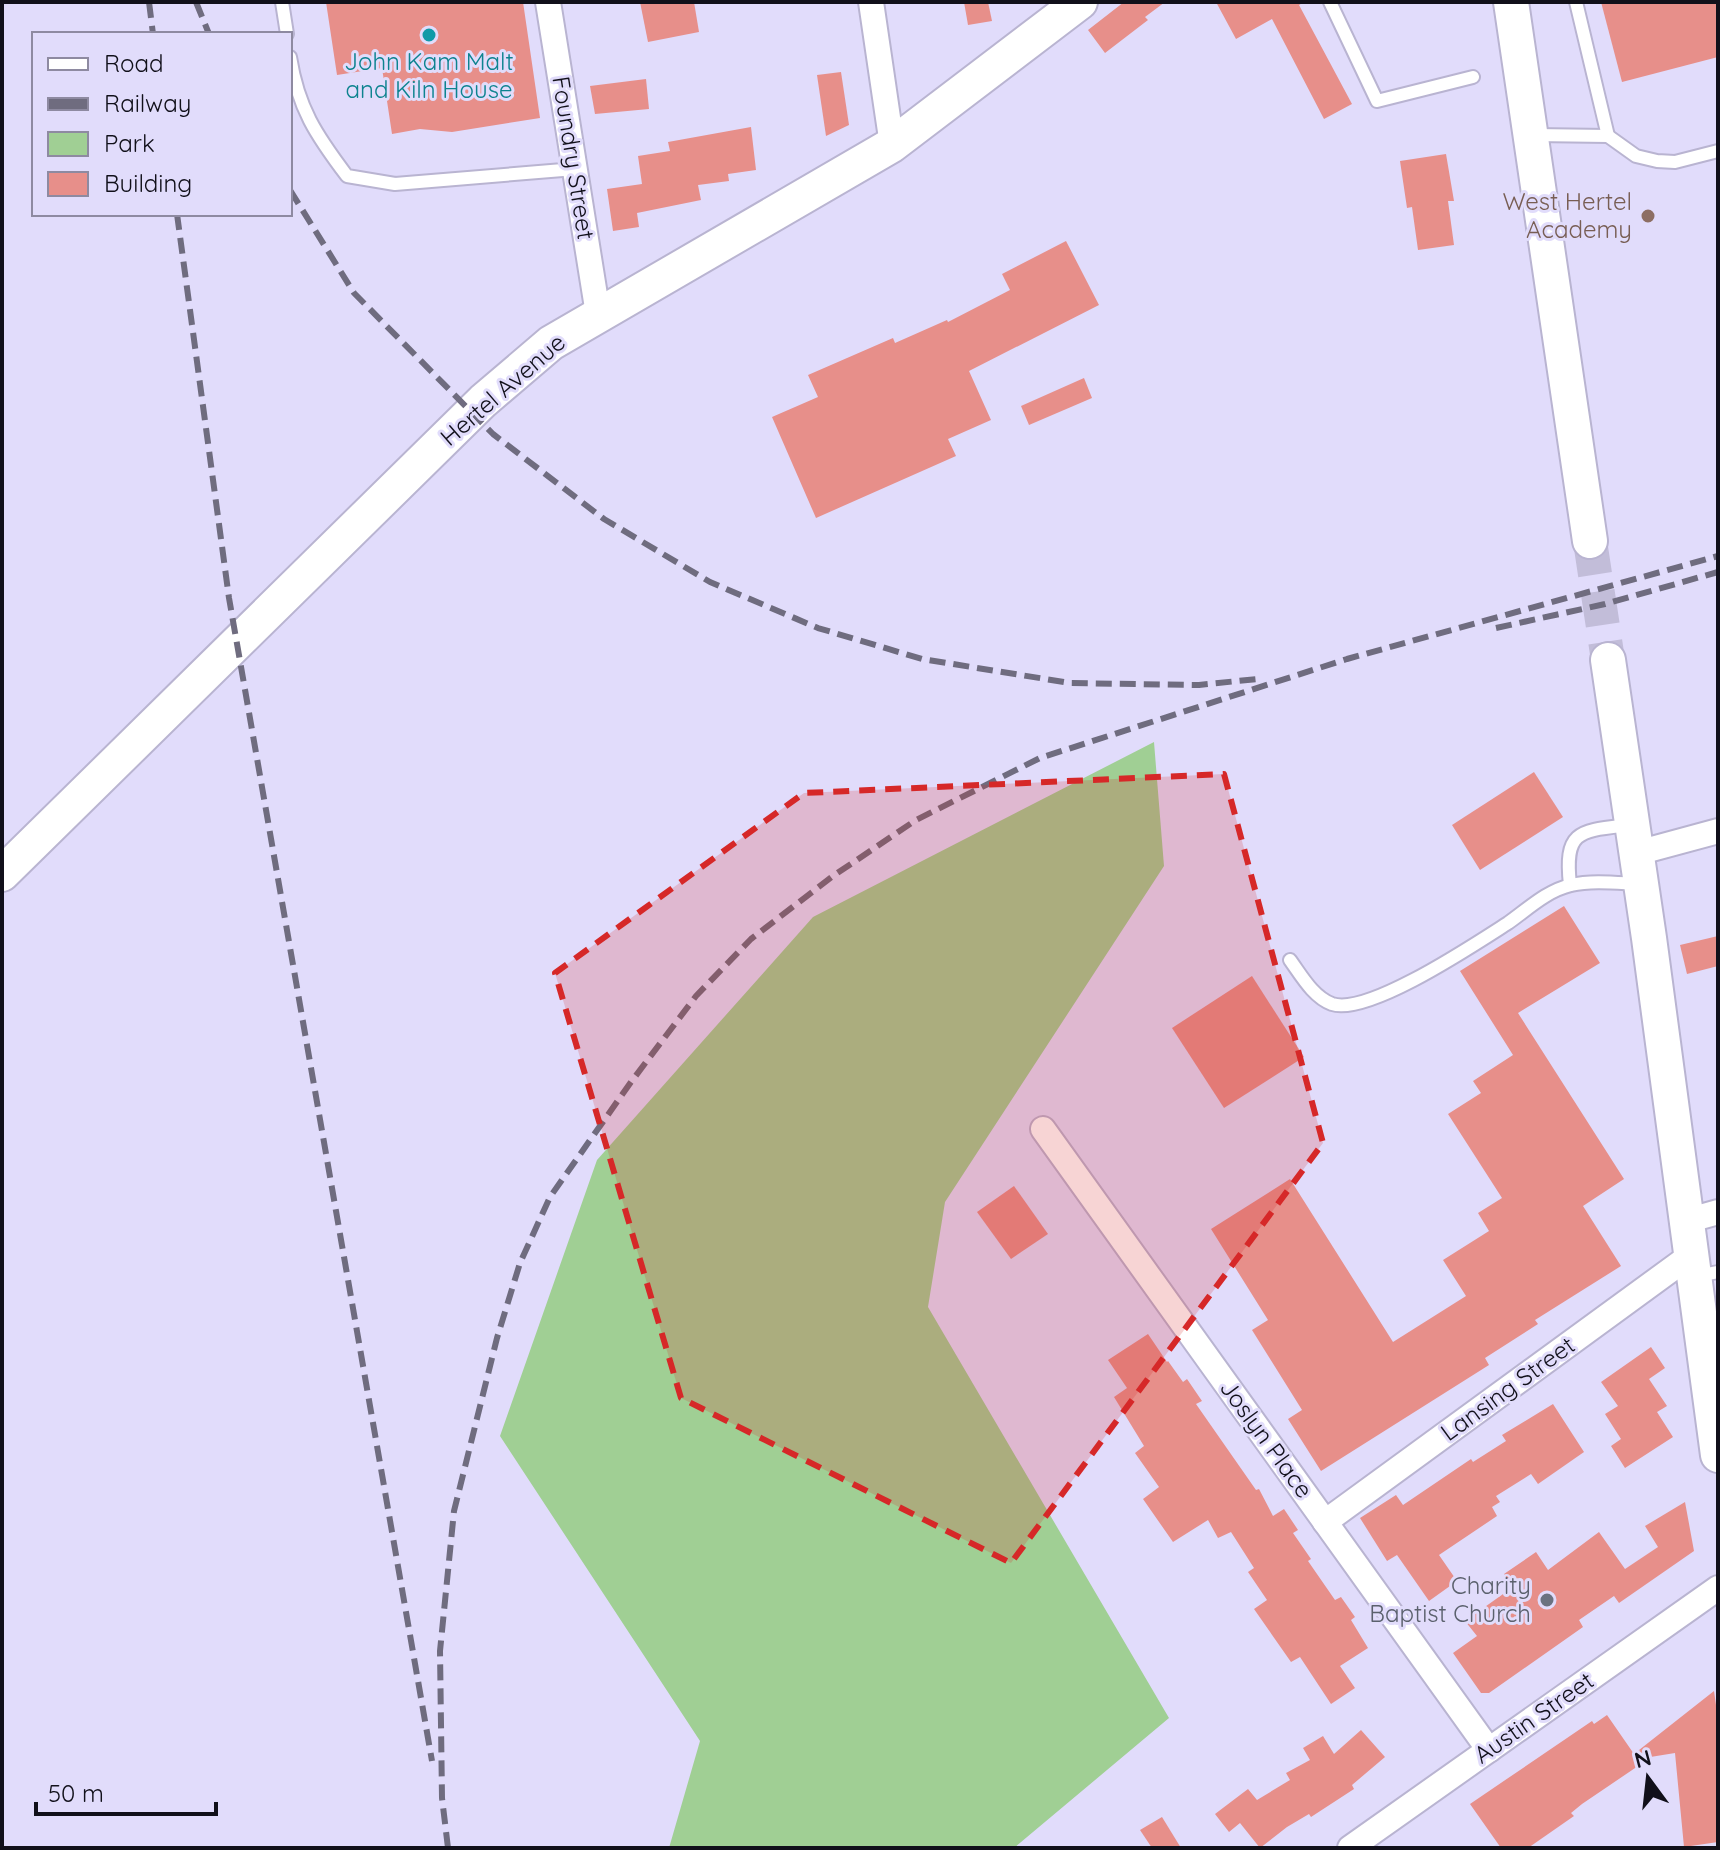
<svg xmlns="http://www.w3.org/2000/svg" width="1720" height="1850" font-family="Quicksand,sans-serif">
	<rect width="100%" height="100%" fill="#e1dcfb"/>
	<path fill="#a0cf94" d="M 1154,742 L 1164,866 L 945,1202 L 928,1307 L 1169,1718 L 1014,1848 L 669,1848 L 700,1741 L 500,1436 L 597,1160 L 813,917 Z"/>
	<g fill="#e78f8a">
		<path d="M 326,2 L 523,2 L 540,118 L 452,132 L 420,129 L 392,134 L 382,68 L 337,75 Z"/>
		<path d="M 640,2 L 694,2 L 699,32 L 648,42 Z"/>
		<path d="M 964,2 L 988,2 L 992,21 L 968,25 Z"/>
		<path d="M 1124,2 L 1165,2 L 1145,17 L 1148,20 L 1105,53 L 1088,30 Z"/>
		<path d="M 1216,2 L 1304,2 L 1299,5 L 1352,104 L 1324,119 L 1272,19 L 1236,39 Z"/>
		<path d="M 1601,2 L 1718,2 L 1718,57 L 1622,82 Z"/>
		<path d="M 841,72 L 849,125 L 826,136 L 817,75 Z"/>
		<path d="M 646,79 L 649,109 L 595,114 L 590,86 Z"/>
		<path d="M 751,127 L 756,170 L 728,174 L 729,181 L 698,185 L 701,200 L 637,213 L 639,227 L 613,231 L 607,189 L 642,184 L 638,156 L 670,151 L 668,142 Z"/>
		<path d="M 1446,154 L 1454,201 L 1448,201 L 1454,245 L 1418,250 L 1412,207 L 1407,208 L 1400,161 Z"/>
		<path d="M 1066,241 L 1099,305 L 969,371 L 991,420 L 948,439 L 956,456 L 816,518 L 772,417 L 818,397 L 808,375 L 893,338 L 895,343 L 947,320 L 948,322 L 1010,290 L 1002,274 Z"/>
		<path d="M 1084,378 L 1092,398 L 1029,425 L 1021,406 Z"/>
		<path d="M 1534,772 L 1563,817 L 1480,870 L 1452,825 Z"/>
		<path d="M 1564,906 L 1600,963 L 1518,1013 L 1624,1179 L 1583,1206 L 1621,1266 L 1535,1320 L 1538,1324 L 1485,1358 L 1489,1365 L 1321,1471 L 1288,1419 L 1302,1410 L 1252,1330 L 1268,1320 L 1211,1229 L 1290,1179 L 1393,1342 L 1466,1296 L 1443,1260 L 1489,1231 L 1478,1213 L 1502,1198 L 1448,1114 L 1481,1093 L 1473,1081 L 1513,1055 L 1460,971 Z"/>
		<path d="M 1718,936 L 1718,966 L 1687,974 L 1680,945 Z"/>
		<path d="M 1252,976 L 1304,1057 L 1224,1108 L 1172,1028 Z"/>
		<path d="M 1014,1186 L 1048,1234 L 1011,1259 L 977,1212 Z"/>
		<path d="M 1148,1334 L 1167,1362 L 1168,1361 L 1183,1382 L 1187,1379 L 1202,1401 L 1196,1404 L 1256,1490 L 1259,1489 L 1273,1516 L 1284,1509 L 1298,1530 L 1293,1533 L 1311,1559 L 1308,1561 L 1335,1600 L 1341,1597 L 1355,1617 L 1351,1620 L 1368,1648 L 1340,1666 L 1355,1688 L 1331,1704 L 1300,1657 L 1291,1662 L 1254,1609 L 1267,1600 L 1248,1572 L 1254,1568 L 1231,1532 L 1218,1538 L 1208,1520 L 1173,1542 L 1143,1499 L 1159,1487 L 1135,1453 L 1144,1446 L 1114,1397 L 1127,1388 L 1108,1360 Z"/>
		<path d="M 1651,1347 L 1665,1368 L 1649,1379 L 1667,1406 L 1657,1412 L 1673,1437 L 1625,1468 L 1611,1446 L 1621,1439 L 1605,1414 L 1618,1406 L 1601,1382 Z"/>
		<path d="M 1553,1404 L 1584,1452 L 1538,1484 L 1531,1474 L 1496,1496 L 1500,1502 L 1492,1507 L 1497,1516 L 1439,1555 L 1457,1581 L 1429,1601 L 1397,1555 L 1387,1561 L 1360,1518 L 1396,1495 L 1403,1505 L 1471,1459 L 1473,1462 L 1506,1441 L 1502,1435 Z"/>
		<path d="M 1685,1502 L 1694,1551 L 1619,1603 L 1614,1596 L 1579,1620 L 1583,1627 L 1489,1693 L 1481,1693 L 1453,1653 L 1477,1636 L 1465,1621 L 1513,1587 L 1504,1574 L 1536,1552 L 1548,1570 L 1599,1532 L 1625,1569 L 1658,1547 L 1645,1526 Z"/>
		<path d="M 1714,1691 L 1718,1719 L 1718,1842 L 1684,1847 L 1675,1753 L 1638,1759 L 1641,1764 L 1582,1804 L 1571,1813 L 1574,1816 L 1528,1848 L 1501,1848 L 1470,1804 L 1592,1721 L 1594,1724 L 1607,1715 L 1634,1754 Z"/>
		<path d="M 1361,1730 L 1385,1757 L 1352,1785 L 1354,1789 L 1311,1817 L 1309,1814 L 1287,1827 L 1260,1848 L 1240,1823 L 1229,1832 L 1215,1814 L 1248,1789 L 1257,1800 L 1290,1780 L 1286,1773 L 1310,1760 L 1303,1748 L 1323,1736 L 1334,1754 Z"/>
		<path d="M 1162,1817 L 1181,1848 L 1152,1848 L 1140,1830 Z"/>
	</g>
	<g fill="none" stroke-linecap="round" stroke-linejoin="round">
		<path stroke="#c2bdd9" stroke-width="34" stroke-dasharray="34 17" stroke-linecap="butt" d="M 1590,541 L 1608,660"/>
		<defs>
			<g id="lane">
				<path d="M 282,2 L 287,34"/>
				<path d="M 1330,2 L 1377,101 L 1473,77"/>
				<path d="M 1576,2 L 1608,136"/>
				<path d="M 290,57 C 298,108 316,135 347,176 L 395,184 L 575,169"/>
				<path d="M 1534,135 L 1608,136 L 1636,156 L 1657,161 L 1675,162 L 1718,151"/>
				<path d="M 1570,885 C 1564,830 1579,831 1629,825"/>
				<path d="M 1290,960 C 1301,975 1313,997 1332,1004 C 1368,1016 1475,944 1508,923 C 1528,909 1546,891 1571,885 C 1592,880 1617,883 1638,884"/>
				<path d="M 1697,1276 L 1718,1272"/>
			</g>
			<g id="street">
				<path d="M 548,2 L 598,314"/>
				<path d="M 871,2 L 892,145"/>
				<path d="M 1637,853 L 1718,831"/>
				<path d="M 1043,1129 L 1489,1750"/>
				<path d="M 1686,1221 L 1718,1212"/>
				<path d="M 1325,1522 L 1691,1255"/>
				<path d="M 1350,1848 L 1718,1588"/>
			</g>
			<g id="secondary">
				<path d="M 1511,2 L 1590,541"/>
				<path d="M 1608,660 L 1649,938 L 1718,1455"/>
				<path d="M 2,874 L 483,401 L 551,343 L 892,145 L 1080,2"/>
			</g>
		</defs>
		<use href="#lane" stroke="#b9b4d1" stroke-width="16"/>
		<use href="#street" stroke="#b9b4d1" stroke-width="28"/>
		<use href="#secondary" stroke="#b9b4d1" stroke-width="38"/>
		<use href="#lane" stroke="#fff" stroke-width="12"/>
		<use href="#street" stroke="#fff" stroke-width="24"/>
		<use href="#secondary" stroke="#fff" stroke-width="34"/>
		<g stroke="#6f6c7f" stroke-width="6" stroke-dasharray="16 8" stroke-linecap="butt">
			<path d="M 149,2 L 153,34"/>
			<path d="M 196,2 L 209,34"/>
			<path d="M 290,190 L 354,293 L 493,434 L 604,519 L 710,582 L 818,628 L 922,659 L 1070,683 L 1199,685 L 1257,679"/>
			<path d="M 177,214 L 229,598 L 432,1761"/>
			<path d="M 1496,628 L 1605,604 L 1718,572"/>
			<path d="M 448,1848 L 442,1798 L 440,1651 L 454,1511 L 497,1338 L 520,1263 L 550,1197 L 631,1082 L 696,996 L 751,939 L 833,876 L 916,820 L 1040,758 L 1347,659 L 1718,556"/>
		</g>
	</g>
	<path fill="#d62828" fill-opacity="0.2" stroke="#d62828" stroke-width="6" stroke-dasharray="16 10" stroke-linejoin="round" d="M 1224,774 L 1323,1143 L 1011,1563 L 681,1398 L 555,973 L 804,793 Z"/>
	<circle fill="#0f9aa8" stroke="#e1dcfb" stroke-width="3" cx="429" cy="35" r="8"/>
	<circle fill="#8d6e63" stroke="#e1dcfb" stroke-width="3" cx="1648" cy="216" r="8"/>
	<circle fill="#6b7280" stroke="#e1dcfb" stroke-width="3" cx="1547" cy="1600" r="8"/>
	<g text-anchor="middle" stroke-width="6" stroke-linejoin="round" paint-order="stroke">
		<g font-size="24" fill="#0d838f" stroke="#e1dcfb">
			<text x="429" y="70">John Kam Malt<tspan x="429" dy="28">and Kiln House</tspan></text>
		</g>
		<g font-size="24" fill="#11101a" stroke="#e1dcfb">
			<text transform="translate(573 158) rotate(81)" y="8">Foundry Street</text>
			<text transform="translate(503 390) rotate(-41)" y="8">Hertel Avenue</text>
			<text transform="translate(1508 1389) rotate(-36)" y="8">Lansing Street</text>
			<text transform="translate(1266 1439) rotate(54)" y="8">Joslyn Place</text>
			<text transform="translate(1534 1718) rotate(-35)" y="8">Austin Street</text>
		</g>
		<g font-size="24" fill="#785e54" stroke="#e1dcfb" text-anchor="end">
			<text x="1632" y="210">West Hertel<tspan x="1632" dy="28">Academy</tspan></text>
		</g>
		<g font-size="24" fill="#5b616d" stroke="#e1dcfb" text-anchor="end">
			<text x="1531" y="1594">Charity<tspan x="1531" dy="28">Baptist Church</tspan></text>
		</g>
	</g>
	<rect width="1720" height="1850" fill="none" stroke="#11101a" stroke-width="8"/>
	<rect x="32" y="32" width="260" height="184" fill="#e1dcfb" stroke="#8e8aa1" stroke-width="2"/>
	<rect x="48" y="58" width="40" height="12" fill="#ffffff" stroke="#8e8aa1" stroke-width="2"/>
	<text x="104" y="72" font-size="24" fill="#11101a">Road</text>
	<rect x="48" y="98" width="40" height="12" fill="#6f6c7f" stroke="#8e8aa1" stroke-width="2"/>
	<text x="104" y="112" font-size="24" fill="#11101a">Railway</text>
	<rect x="48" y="132" width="40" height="24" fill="#a0cf94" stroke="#8e8aa1" stroke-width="2"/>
	<text x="104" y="152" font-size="24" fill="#11101a">Park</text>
	<rect x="48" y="172" width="40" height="24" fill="#e78f8a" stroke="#8e8aa1" stroke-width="2"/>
	<text x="104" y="192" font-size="24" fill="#11101a">Building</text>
	<g transform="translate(1648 1778) rotate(345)" stroke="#e1dcfb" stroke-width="6" paint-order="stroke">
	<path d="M0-6L14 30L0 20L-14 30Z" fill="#11101a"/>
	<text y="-12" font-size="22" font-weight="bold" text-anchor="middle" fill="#11101a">N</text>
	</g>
	<path d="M36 1802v12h180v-12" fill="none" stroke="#11101a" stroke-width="4"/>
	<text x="48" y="1802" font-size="24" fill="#11101a" stroke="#e1dcfb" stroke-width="6" paint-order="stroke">50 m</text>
</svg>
